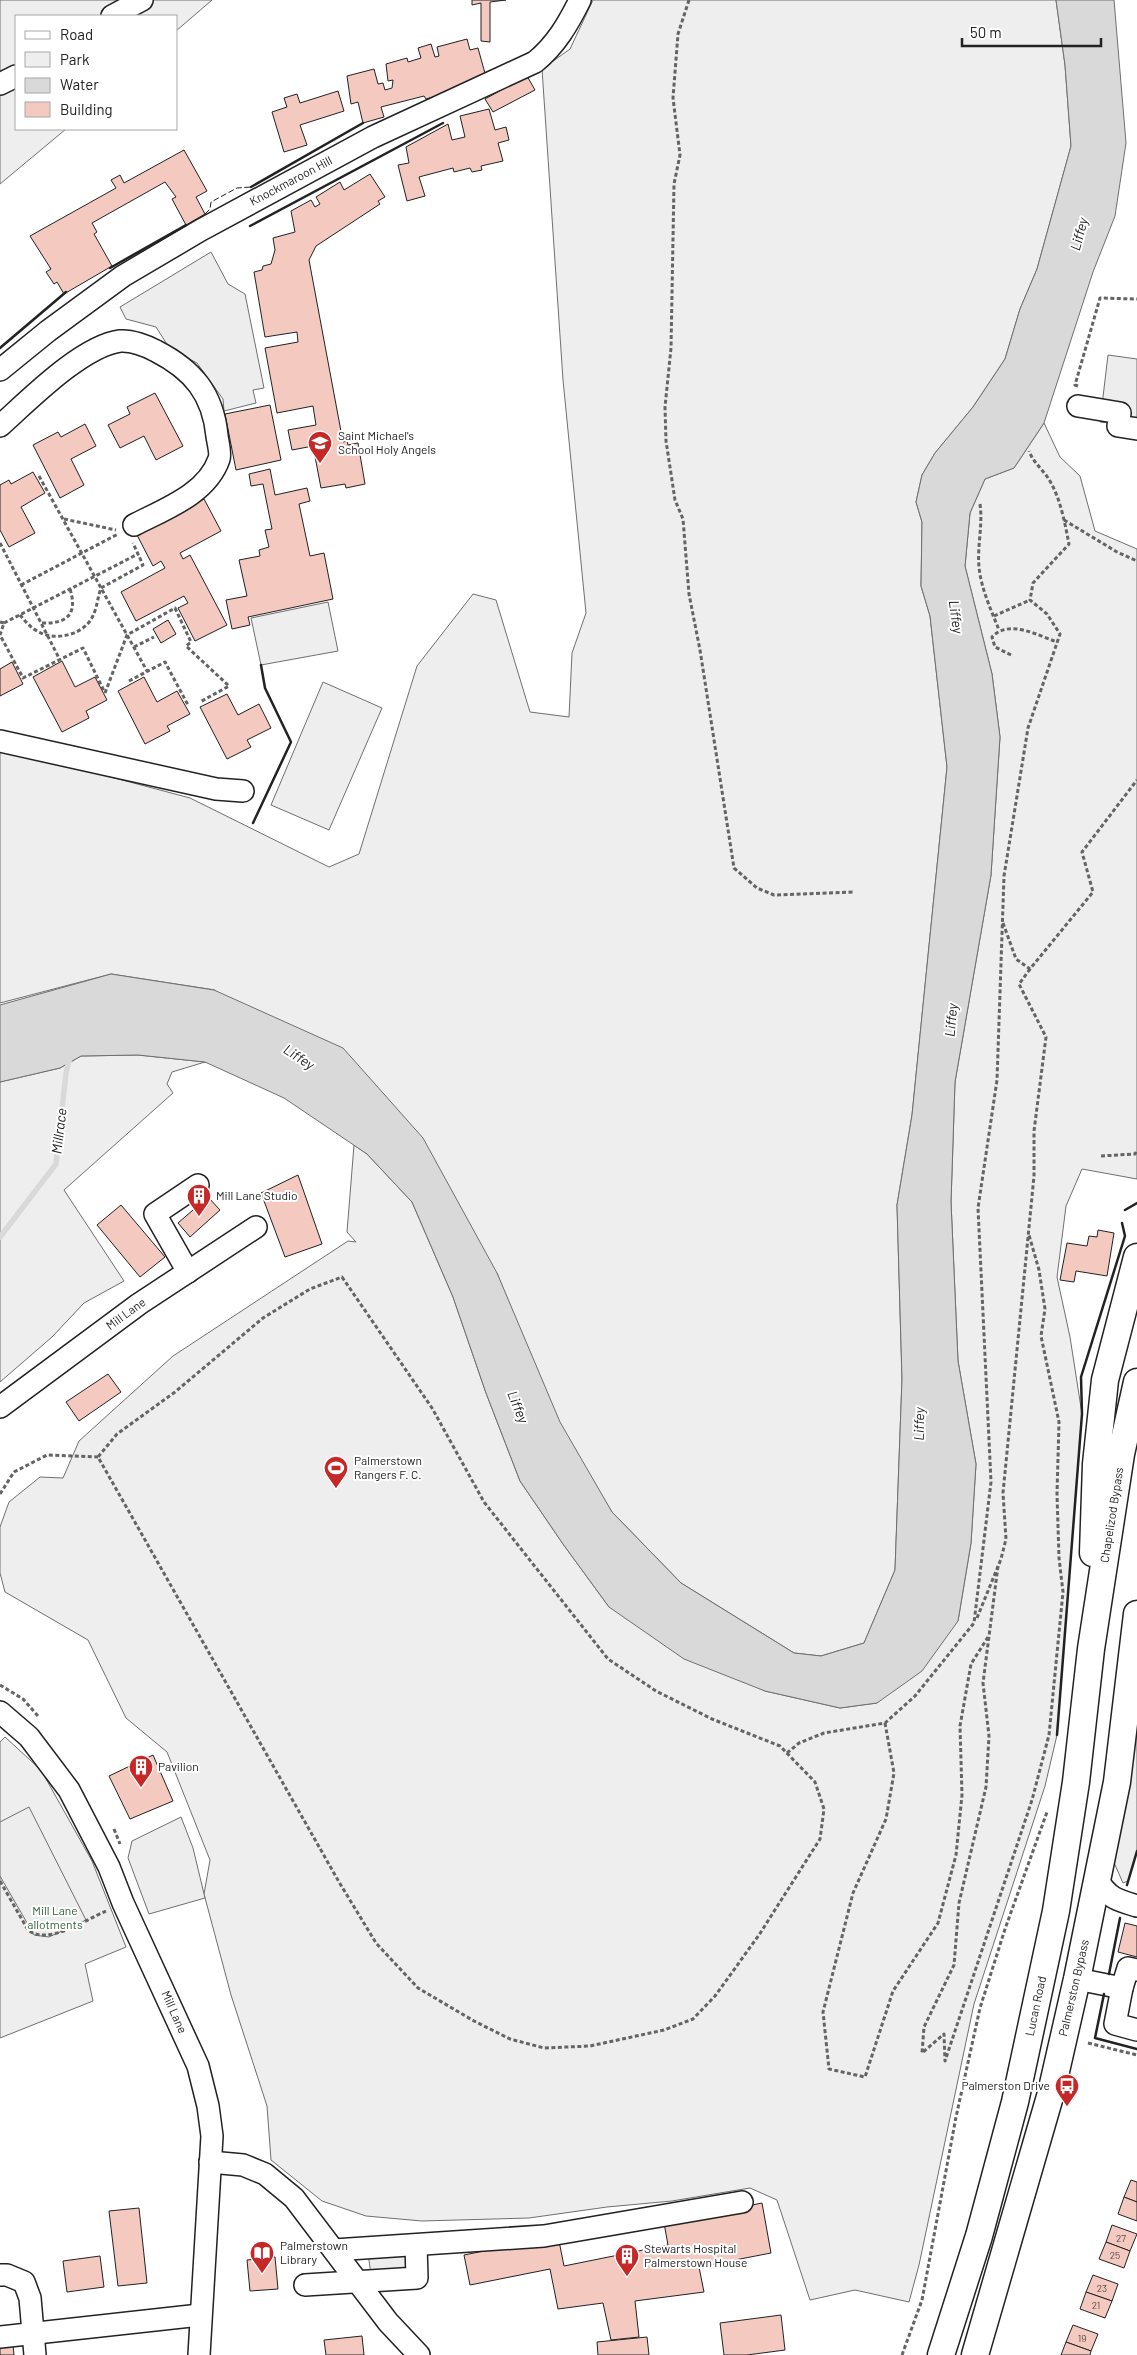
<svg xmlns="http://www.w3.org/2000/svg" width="1137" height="2355" font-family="Barlow,sans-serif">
	<rect width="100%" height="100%" fill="#fff"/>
	<g fill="#eee" stroke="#6f6f6f">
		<path d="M 0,0 L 212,0 L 176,31 L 176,16 L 16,16 L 16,129 L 66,129 L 0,184 Z"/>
		<path d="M 593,0 L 1056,0 L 1065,65 L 1071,146 L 1037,269 L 1020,309 L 1005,359 L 973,407 L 935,453 L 922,475 L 916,502 L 922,522 L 921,586 L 930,616 L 947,767 L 912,1115 L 897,1205 L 902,1379 L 895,1570 L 864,1643 L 821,1656 L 794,1653 L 681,1583 L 612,1512 L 555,1419 L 497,1273 L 215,990 L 111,974 L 0,1003 L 0,752 L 96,773 L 190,798 L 329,867 L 359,854 L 417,666 L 473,594 L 496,600 L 530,712 L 569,717 L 572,653 L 586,613 L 563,380 L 542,69 L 570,49 Z"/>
		<path d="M 1044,423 L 1060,457 L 1080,476 L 1095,531 L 1137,549 L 1137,1179 L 1082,1169 L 1066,1206 L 1057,1277 L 1070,1337 L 1082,1414 L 1057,1735 L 1045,1786 L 974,2004 L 919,2265 L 909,2302 L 855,2290 L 810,2300 L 777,2200 L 750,2188 L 672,2201 L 607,2207 L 529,2218 L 422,2221 L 366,2216 L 322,2201 L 271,2160 L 267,2106 L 231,1995 L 204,1894 L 210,1860 L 167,1752 L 126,1718 L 88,1640 L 5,1592 L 0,1573 L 0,1527 L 9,1502 L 40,1477 L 63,1478 L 79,1441 L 173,1356 L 348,1241 L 356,1242 L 347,1232 L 354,1145 L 367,1154 L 412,1202 L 453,1297 L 486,1393 L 520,1481 L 563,1544 L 609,1607 L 765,1691 L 840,1708 L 877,1703 L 958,1621 L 971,1543 L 976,1464 L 958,1361 L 951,1202 L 955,1082 L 991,875 L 1000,737 L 992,674 L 965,566 L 970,513 L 985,479 L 1014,468 Z"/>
		<path d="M 328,602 L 338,651 L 261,665 L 251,618 Z"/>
		<path d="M 323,682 L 382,708 L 329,830 L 271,805 Z"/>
		<path d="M 138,1055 L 205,1062 L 172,1072 L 167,1084 L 173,1093 L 64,1190 L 124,1281 L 84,1303 L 52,1337 L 0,1382 L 0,1082 L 60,1068 L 81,1056 Z"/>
		<path d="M 1137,1693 L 1137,1851 L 1128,1881 L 1123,1883 L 1112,1858 Z"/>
		<path d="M 5,1737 L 41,1770 L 92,1861 L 126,1947 L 85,1964 L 93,2001 L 0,2038 L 0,1742 Z"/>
	</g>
	<g fill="#ededed" stroke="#6f6f6f">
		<path d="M 211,252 L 228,284 L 245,294 L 264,388 L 253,390 L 256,403 L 224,411 L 223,399 L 197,363 L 170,349 L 156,327 L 126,319 L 120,307 Z"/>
		<path d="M 1108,355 L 1137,359 L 1137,426 L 1100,422 Z"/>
		<path d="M 29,1807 L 86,1920 L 49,1937 L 34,1935 L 0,1876 L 0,1822 Z"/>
		<path d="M 181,1817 L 193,1848 L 205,1898 L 149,1914 L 128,1858 L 132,1841 Z"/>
		<path d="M 413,2248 L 414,2271 L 371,2275 L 368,2253 Z"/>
	</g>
	<path fill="#d9d9d9" stroke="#6f6f6f" d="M 1056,0 L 1114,0 L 1126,143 L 1115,216 L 1093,272 L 1044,423 L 1014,468 L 985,479 L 970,513 L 965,566 L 992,674 L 1000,737 L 991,875 L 955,1082 L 951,1202 L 958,1361 L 976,1464 L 971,1543 L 958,1621 L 922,1671 L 877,1703 L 840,1708 L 765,1691 L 684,1659 L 609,1607 L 563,1544 L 520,1481 L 486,1393 L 453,1297 L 412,1202 L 367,1154 L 284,1098 L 205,1062 L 138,1055 L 81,1056 L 60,1068 L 0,1082 L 0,1005 L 111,974 L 214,990 L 343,1048 L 423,1138 L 497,1273 L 560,1422 L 612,1512 L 681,1583 L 794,1653 L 821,1656 L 864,1643 L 895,1570 L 902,1379 L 897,1205 L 912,1115 L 947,767 L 930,616 L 921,586 L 922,522 L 916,502 L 922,475 L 935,453 L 973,407 L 1005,359 L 1020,309 L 1037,269 L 1071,146 L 1065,65 Z"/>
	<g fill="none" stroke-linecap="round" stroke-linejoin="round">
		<path stroke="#d9d9d9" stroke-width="5.5" d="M 0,1237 L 56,1164 L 66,1073 L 70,1057"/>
	</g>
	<g fill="#f3c9c0" stroke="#222">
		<path d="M 472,0 L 506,0 L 490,2 L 490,42 L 481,41 L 481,3 L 472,5 Z"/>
		<path d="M 467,39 L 470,50 L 478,48 L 486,77 L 454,88 L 455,91 L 426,99 L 424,96 L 381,107 L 384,117 L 363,123 L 358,102 L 351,104 L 347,76 L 374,69 L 378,84 L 383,83 L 385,90 L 392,88 L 393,80 L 388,81 L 386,64 L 407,58 L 408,62 L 421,58 L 418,48 L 431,44 L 435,57 L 439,56 L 437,47 Z"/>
		<path d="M 527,76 L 535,90 L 493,112 L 485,99 Z"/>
		<path d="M 338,91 L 344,111 L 300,125 L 307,145 L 284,152 L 272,112 L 287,107 L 284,98 L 297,94 L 300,103 Z"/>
		<path d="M 489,109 L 495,130 L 506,127 L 509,140 L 498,143 L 503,161 L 481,166 L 482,170 L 472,172 L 470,168 L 454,172 L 453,168 L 419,177 L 425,196 L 407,201 L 398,165 L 409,163 L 406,147 L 448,124 L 452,140 L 465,137 L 460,116 Z"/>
		<path d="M 184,150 L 207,191 L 196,197 L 205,214 L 186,225 L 172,199 L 176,197 L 165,182 L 92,223 L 97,232 L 94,234 L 112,266 L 64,294 L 57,282 L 54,284 L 46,272 L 51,269 L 30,236 L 116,188 L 111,180 L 120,175 L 124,183 Z"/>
		<path d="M 370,174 L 385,197 L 378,201 L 380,204 L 316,246 L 309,260 L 343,442 L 347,441 L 348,445 L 358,443 L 365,484 L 346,488 L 345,484 L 321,488 L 313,446 L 292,450 L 288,430 L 316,425 L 313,406 L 277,413 L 265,348 L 298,342 L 297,332 L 265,337 L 254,272 L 262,270 L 263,266 L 271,264 L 275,250 L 273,238 L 295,232 L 291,211 L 311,200 L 315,207 L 320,204 L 316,197 L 340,182 L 344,190 Z"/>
		<path d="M 155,393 L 183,446 L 156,460 L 144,436 L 120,448 L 108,425 L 130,414 L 127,407 Z"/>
		<path d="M 270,405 L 281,460 L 236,470 L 225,414 Z"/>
		<path d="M 85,424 L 96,446 L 71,459 L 84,485 L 60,498 L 33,445 L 58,432 L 61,437 Z"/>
		<path d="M 270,469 L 275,495 L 307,488 L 310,501 L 299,504 L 310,556 L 324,553 L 333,599 L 248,617 L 250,625 L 232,629 L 226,600 L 247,596 L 239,560 L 260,556 L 259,550 L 269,547 L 265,530 L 272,529 L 263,484 L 251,486 L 249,474 Z"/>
		<path d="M 33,472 L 45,493 L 21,507 L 35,533 L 9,547 L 0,530 L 0,485 L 9,480 L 11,484 Z"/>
		<path d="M 204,499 L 221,531 L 180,553 L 183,559 L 190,555 L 227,625 L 195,641 L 178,608 L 188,603 L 184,596 L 136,621 L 121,592 L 165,568 L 161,561 L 153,566 L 137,535 Z"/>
		<path d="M 168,620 L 176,634 L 161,643 L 153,629 Z"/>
		<path d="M 62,661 L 75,687 L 95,677 L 107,700 L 86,711 L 89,718 L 62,732 L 33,677 Z"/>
		<path d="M 12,662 L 23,684 L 0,696 L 0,669 Z"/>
		<path d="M 144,677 L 157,702 L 177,691 L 190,714 L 167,726 L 170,731 L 145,744 L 118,691 Z"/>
		<path d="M 227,694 L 238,715 L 259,704 L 271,728 L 247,740 L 251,747 L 227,759 L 200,707 Z"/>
		<path d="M 298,1175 L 322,1244 L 285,1257 L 261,1193 Z"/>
		<path d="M 208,1197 L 220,1210 L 190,1237 L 178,1223 Z"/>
		<path d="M 121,1205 L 165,1257 L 140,1277 L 97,1225 Z"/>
		<path d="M 1098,1230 L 1114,1233 L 1107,1276 L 1076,1271 L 1074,1282 L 1060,1280 L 1067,1243 L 1087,1246 L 1089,1236 L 1097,1237 Z"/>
		<path d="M 108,1374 L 121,1392 L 79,1421 L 66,1402 Z"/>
		<path d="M 153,1755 L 173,1801 L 130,1819 L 109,1776 Z"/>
		<path d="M 1125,1923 L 1137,1926 L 1137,1957 L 1118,1952 Z"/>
		<path d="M 1131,2180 L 1137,2182 L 1137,2202 L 1124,2197 Z"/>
		<path d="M 1124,2197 L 1137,2202 L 1137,2221 L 1118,2214 Z"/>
		<path d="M 762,2203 L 771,2253 L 699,2267 L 704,2292 L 635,2301 L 639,2337 L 611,2340 L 603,2303 L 558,2309 L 550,2269 L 470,2285 L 464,2255 L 558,2236 L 564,2266 L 668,2245 L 664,2223 Z"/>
		<path d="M 139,2208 L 147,2283 L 118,2286 L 109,2211 Z"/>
		<path d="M 1112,2225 L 1137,2234 L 1130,2251 L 1106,2242 Z"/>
		<path d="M 1106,2242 L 1130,2251 L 1124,2268 L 1099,2259 Z"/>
		<path d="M 100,2256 L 104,2287 L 67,2292 L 63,2261 Z"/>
		<path d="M 275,2257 L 278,2289 L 250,2291 L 247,2260 Z"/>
		<path d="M 1093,2275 L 1118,2284 L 1112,2301 L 1086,2292 Z"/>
		<path d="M 1086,2292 L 1112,2301 L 1105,2318 L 1080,2309 Z"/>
		<path d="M 781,2315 L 785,2350 L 747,2355 L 724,2355 L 720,2323 Z"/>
		<path d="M 1073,2325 L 1098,2334 L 1091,2351 L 1066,2342 Z"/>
		<path d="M 362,2336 L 364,2355 L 326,2355 L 324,2340 Z"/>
		<path d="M 647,2337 L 649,2355 L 598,2355 L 597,2342 Z"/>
		<path d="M 1066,2342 L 1091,2351 L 1090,2355 L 1061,2355 Z"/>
		<path d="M 13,2345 L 14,2355 L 0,2355 L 0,2347 Z"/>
	</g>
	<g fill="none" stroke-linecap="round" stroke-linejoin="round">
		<defs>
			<g id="minor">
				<path d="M 112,16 L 142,0"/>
				<path d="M 0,84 L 16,76"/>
				<path d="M 0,370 L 48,331 L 123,276 L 201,230 L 373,137 L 535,62 C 556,45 568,24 580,0"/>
				<path d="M 1078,406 L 1120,413 L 1118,426 L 1137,429"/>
				<path d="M 0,426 C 29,400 82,346 120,341 C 131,340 147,346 156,351 C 193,370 213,394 217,436 C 218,443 221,453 219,459 C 207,494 165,509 134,525"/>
				<path d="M 0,741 L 216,789 L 243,791"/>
				<path d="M 188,1272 L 155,1214 L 198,1185"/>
				<path d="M 0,1407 L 139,1304 L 256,1227"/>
				<path d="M 0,1712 L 29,1737 L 69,1790 L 109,1867 L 123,1903 L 198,2066 L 208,2106 L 212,2136 L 199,2355"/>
				<path d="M 1098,1881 C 1110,1899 1117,1900 1137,1906"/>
				<path d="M 1077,1979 L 1122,1988 L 1128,1968 L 1137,1970"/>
				<path d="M 1122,1988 L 1115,2024 L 1137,2030"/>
				<path d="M 210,2162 L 243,2165 L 265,2174 L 294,2198 L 388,2322 L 419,2355"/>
				<path d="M 334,2250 L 544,2236 L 742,2202"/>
				<path d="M 0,2275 L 7,2275 L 24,2282 L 30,2298 L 35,2355"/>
				<path d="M 305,2285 L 417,2278 L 416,2245"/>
				<path d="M 0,2337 L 200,2315"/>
			</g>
			<g id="major">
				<path d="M 1093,1553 L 1096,1464 L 1105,1380 L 1137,1257"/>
				<path d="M 941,2355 L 979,2236 L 1015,2102 L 1056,1911 L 1076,1782 L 1091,1649 L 1121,1454 L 1137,1382"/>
				<path d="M 975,2355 L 1051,2093 L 1077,1979 L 1117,1782 L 1137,1614"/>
			</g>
		</defs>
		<use href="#minor" stroke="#222" stroke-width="24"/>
		<use href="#major" stroke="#222" stroke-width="29"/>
		<g stroke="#646464" stroke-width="3" stroke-dasharray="4 2.5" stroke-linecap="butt">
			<path d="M 689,0 L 678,34 L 673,98 L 680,155 L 674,184 L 671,348 L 665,407 L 666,441 L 675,500 L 683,519 L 689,594 L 700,650 L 734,868 L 757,888 L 774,895 L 854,892"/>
			<path d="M 1078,386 L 1075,385 L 1100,298 L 1137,299"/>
			<path d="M 39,476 L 147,671"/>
			<path d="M 980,504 C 983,525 977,546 979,567 C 981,588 991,610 999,630"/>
			<path d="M 64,519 L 116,530"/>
			<path d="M 1064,520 L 1117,552 L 1137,561"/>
			<path d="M 0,543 L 60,660"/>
			<path d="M 21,585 L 118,534"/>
			<path d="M 20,615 C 25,621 30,627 37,631 C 53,641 79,636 90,621 C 97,611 97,599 101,588 L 143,565 L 133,543"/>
			<path d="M 994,616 L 1030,600"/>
			<path d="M 0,622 L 4,623 L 0,635 L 23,678 L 83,648 L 105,693"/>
			<path d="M 4,623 L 138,554"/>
			<path d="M 42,623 C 67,624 78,614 70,589"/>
			<path d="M 134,647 L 154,637"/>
			<path d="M 1011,655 L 995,647 L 992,637 C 1009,619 1037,635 1057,642"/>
			<path d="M 129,681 L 165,662 L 188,705"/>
			<path d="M 105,693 L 127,635 L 175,608 L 191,642 L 186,646 L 229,686 L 200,702"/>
			<path d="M 1003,923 L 1016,959 L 1030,969 L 1093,892 L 1082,852 L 1137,780"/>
			<path d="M 1101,1156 L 1135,1154 L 1137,1150"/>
			<path d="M 342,1277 L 432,1408 L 484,1502 L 608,1659 L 656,1691 L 712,1719 L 780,1746 L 815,1782 L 824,1809 L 820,1839 L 759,1935 L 715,1996 L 693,2019 L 664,2030 L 590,2046 L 544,2048 L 510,2039 L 474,2021 L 418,1988 L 376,1943 L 339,1882 L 98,1457 L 117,1434 L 175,1392 L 263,1318 L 310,1289 Z"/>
			<path d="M 0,1494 L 14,1472 L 47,1455 L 98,1457"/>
			<path d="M 998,1566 L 983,1683 L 989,1736 L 986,1787 L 959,1903 L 954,1965 L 924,2027 L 922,2053 L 944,2034 L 945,2061 L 1032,1800 L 1049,1735 L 1063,1592 L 1059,1558 L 1057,1494 L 1059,1422 L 1041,1336 L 1045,1309 L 1039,1270 L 1029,1235"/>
			<path d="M 977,1618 L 1001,1559 L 1006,1539 L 1003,1493 L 1034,1176 L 1034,1131 L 1046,1037 L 1019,984 L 1030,969"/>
			<path d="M 0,1685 L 23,1699 L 38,1716"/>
			<path d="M 885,1723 L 894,1773 L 886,1819 L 853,1893 L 823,2012 L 829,2069 L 865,2077 L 893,1991 L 938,1923 L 956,1855 L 962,1795 L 960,1726 L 971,1664 L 988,1637"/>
			<path d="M 787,1753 L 799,1743 L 824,1733 L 885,1723 L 915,1696 L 974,1623 L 991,1482 L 978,1208 L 997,1080 L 1004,876 L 1028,728 L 1060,634 L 1047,614 L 1030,600 L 1033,583 L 1069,544 C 1065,524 1061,501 1051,483 C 1045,471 1034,464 1029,451"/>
			<path d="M 114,1829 L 120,1844"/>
			<path d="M 0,1881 L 28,1930 C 48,1946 85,1920 106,1911"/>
			<path d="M 1088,2043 L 1137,2055"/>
			<path d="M 902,2355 L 922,2300 L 956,2117 L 980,2008 L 1005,1929 L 1047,1812"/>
		</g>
		<use href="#minor" stroke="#fff" stroke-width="21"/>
		<use href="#major" stroke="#fff" stroke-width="26"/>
		<path stroke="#222" stroke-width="1" stroke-dasharray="6 2.5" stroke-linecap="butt" d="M 205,214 L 210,209 L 211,202 L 237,188 L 251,187"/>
		<g stroke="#222" stroke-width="2.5">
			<path d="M 251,187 L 363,123"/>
			<path d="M 250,226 L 443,123"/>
			<path d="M 110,268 L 186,225"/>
			<path d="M 0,348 L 66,292"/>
			<path d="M 253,823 L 291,742 L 265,688 L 261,665"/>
			<path d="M 1125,1210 L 1137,1203"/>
			<path d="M 1057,1735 L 1082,1414 L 1081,1377 L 1125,1236 L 1122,1223"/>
			<path d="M 1127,1885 L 1137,1851"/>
			<path d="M 1109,1974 L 1120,1918"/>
			<path d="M 1104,1994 L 1095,2038 L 1137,2049"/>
		</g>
	</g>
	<defs>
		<symbol id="school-pin" viewBox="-11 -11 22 30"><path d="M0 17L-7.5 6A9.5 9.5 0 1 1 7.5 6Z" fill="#c62828" stroke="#fff"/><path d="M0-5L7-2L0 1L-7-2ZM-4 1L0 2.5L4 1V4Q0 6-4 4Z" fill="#fff"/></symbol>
		<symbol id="building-pin" viewBox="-11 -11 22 30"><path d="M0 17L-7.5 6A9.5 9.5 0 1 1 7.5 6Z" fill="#c62828" stroke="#fff"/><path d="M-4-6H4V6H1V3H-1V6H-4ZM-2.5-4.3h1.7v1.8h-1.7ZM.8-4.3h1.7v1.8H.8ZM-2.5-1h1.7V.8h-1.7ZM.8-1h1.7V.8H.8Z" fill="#fff"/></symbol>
		<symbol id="stadium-pin" viewBox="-11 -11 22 30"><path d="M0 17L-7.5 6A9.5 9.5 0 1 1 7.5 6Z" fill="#c62828" stroke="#fff"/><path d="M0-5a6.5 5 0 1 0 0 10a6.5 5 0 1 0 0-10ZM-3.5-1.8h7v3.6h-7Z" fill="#fff"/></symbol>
		<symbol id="bus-pin" viewBox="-11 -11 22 30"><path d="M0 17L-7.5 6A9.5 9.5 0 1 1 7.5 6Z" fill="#c62828" stroke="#fff"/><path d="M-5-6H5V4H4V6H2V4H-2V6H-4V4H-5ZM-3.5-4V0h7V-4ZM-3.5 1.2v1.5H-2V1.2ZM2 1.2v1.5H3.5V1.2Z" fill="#fff"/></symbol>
		<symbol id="library-pin" viewBox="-11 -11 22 30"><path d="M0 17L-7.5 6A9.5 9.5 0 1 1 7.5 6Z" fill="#c62828" stroke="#fff"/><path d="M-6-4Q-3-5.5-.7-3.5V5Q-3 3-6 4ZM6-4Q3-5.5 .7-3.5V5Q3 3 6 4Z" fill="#fff"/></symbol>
	</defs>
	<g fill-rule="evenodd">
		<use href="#school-pin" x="306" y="429" width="28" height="38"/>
		<use href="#building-pin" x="185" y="1182" width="28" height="38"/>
		<use href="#stadium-pin" x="322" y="1454" width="28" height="38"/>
		<use href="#building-pin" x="127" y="1753" width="28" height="38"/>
		<use href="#bus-pin" x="1053" y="2072" width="28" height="38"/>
		<use href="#library-pin" x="248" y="2239" width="28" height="38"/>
		<use href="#building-pin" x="613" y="2242" width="28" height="38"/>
	</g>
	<g text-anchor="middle" stroke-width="4" stroke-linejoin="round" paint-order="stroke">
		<g font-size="10" fill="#564c4a">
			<text x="1121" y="2242">27</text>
			<text x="1115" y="2259">25</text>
			<text x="1102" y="2292">23</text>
			<text x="1096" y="2309">21</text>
			<text x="1082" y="2342">19</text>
		</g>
		<g font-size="12" fill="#222" stroke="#fff">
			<text transform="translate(291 181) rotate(-28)" y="4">Knockmaroon Hill</text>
			<text transform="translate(126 1314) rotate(-36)" y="4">Mill Lane</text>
			<text transform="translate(1112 1515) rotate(-81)" y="4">Chapelizod Bypass</text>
			<text transform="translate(1074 1988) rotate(-77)" y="4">Palmerston Bypass</text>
			<text transform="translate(1036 2006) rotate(-78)" y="4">Lucan Road</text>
			<text transform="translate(174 2012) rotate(66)" y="4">Mill Lane</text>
		</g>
		<g font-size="12" fill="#222" stroke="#fff" text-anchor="start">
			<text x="338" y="440">Saint Michael's<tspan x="338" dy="14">School Holy Angels</tspan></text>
			<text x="216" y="1200">Mill Lane Studio</text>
			<text x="354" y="1465">Palmerstown<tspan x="354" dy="14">Rangers F. C.</tspan></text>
			<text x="158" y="1771">Pavilion</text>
			<text x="1050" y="2090" text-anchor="end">Palmerston Drive</text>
			<text x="280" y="2250">Palmerstown<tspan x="280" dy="14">Library</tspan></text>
			<text x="644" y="2253">Stewarts Hospital<tspan x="644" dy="14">Palmerstown House</tspan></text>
		</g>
		<g font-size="12" fill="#2f5e38" stroke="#fff">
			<text x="55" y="1915">Mill Lane<tspan x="55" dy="14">allotments</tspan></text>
		</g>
		<g font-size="14" font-style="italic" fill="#222" stroke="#fff">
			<text transform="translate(1079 234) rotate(-75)" y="5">Liffey</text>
			<text transform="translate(956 617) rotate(82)" y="5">Liffey</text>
			<text transform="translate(951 1020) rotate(-85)" y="5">Liffey</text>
			<text transform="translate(299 1057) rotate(33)" y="5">Liffey</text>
			<text transform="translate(59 1131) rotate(-83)" y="5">Millrace</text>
			<text transform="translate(518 1407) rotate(68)" y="5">Liffey</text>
			<text transform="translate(919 1424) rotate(-89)" y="5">Liffey</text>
		</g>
	</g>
	<rect x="15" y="15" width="162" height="115" fill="#ffffff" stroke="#a7a7a7"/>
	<rect x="25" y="31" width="25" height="8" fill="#ffffff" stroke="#a7a7a7"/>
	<text x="60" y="40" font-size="15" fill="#222222">Road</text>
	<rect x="25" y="52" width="25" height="15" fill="#eeeeee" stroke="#a7a7a7"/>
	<text x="60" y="65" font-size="15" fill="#222222">Park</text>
	<rect x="25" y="78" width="25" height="15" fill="#d9d9d9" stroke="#a7a7a7"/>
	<text x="60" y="90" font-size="15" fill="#222222">Water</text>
	<rect x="25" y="102" width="25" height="15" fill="#f3c9c0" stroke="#a7a7a7"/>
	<text x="60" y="115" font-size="15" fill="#222222">Building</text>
	<path d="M962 38v8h139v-8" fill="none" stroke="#222222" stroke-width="2.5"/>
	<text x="970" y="38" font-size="15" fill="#222222" stroke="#ffffff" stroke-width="4" paint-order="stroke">50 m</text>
</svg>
